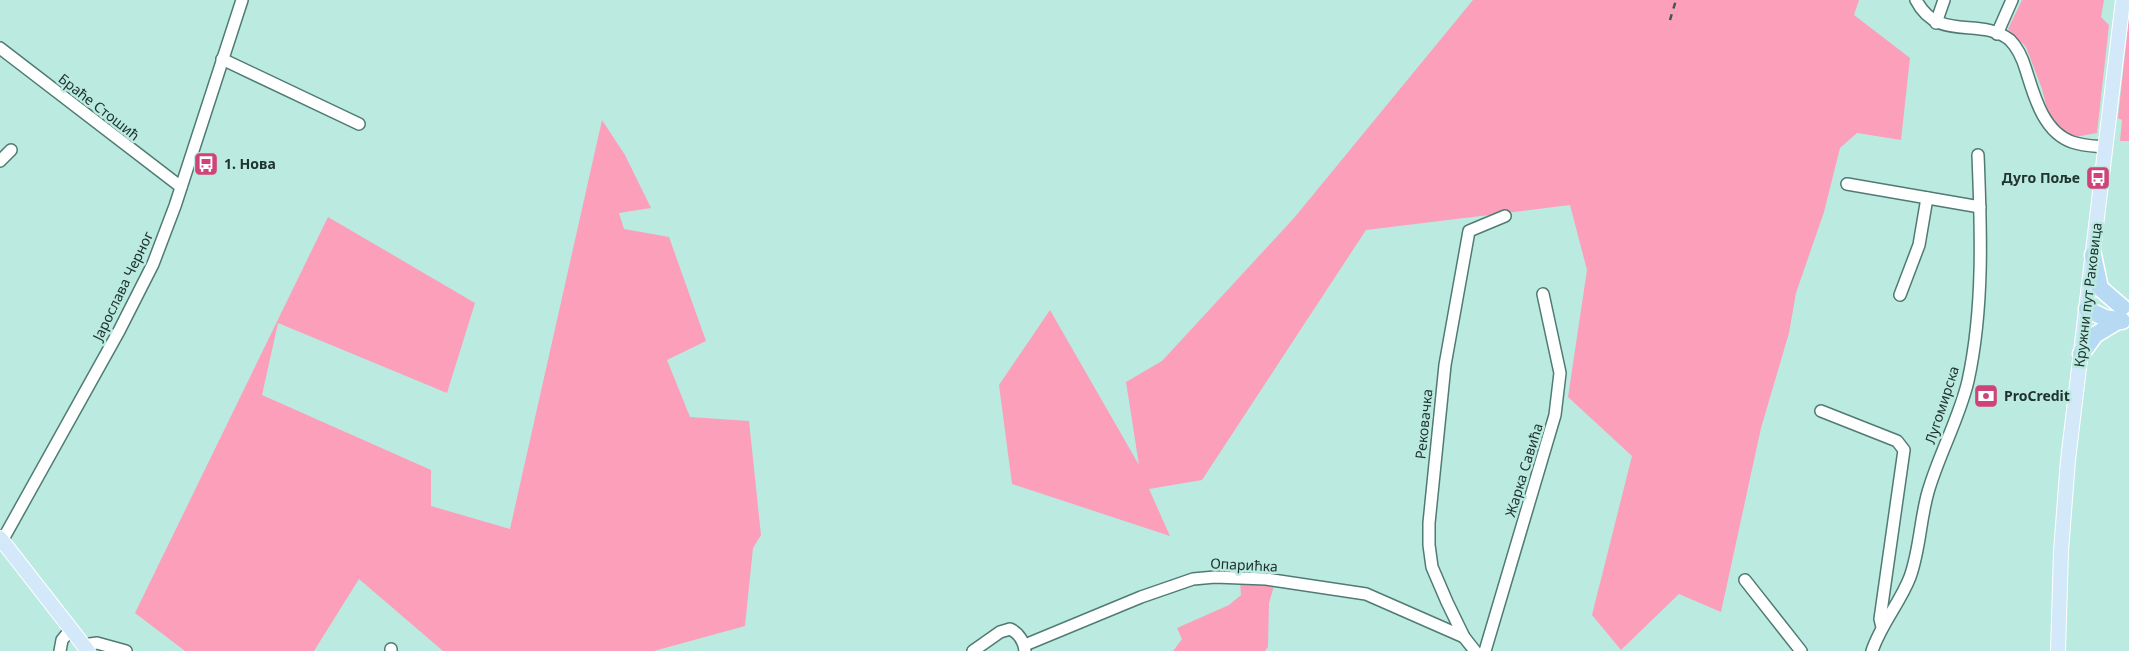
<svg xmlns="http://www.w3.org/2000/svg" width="2129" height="651" font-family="'Noto Sans',sans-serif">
	<rect width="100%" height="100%" fill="#bbeae0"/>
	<g fill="#fc9fbb">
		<path d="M 1473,0 L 1859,0 L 1854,15 L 1910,58 L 1901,140 L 1857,133 L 1840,148 L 1824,212 L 1796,293 L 1789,333 L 1761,428 L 1721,612 L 1679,594 L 1621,650 L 1592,615 L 1632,456 L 1568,397 L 1587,270 L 1570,205 L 1366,230 L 1202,480 L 1149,489 L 1170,536 L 1012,484 L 999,385 L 1050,310 L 1139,465 L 1126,382 L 1162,361 L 1294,218 Z"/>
		<path d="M 2022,0 L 2104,0 L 2101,17 L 2109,25 L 2097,133 L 2070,138 L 2049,117 L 2042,89 L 2026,47 L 2008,29 Z"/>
		<path d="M 2129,16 L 2129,141 L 2120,141 L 2122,120 L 2118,118 Z"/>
		<path d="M 602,120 L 625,155 L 651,208 L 619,213 L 624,229 L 669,237 L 706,341 L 667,360 L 690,417 L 749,421 L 761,535 L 753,548 L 745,626 L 654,651 L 443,651 L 359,579 L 314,651 L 185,651 L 135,613 L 328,217 L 475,303 L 447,393 L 278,323 L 262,395 L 431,470 L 431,506 L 510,529 Z"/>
		<path d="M 1240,582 L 1274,586 L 1269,603 L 1268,647 L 1265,651 L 1173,651 L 1182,639 L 1177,628 L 1229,605 L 1241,595 Z"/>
	</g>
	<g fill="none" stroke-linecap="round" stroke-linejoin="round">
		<defs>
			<g id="minor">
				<path d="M 1916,0 C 1938,43 1980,16 2010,40 C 2018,48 2023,60 2026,70 C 2034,95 2043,132 2072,142 C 2083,146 2095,146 2106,147"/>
				<path d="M 1936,23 L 1944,0"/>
				<path d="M 1997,34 L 2012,0"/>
				<path d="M 0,48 L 181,187"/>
				<path d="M 222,59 L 359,124"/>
				<path d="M 0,161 L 11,150"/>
				<path d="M 1847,184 L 1980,207"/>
				<path d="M 1900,295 L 1919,245 L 1927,198"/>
				<path d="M 1821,411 L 1897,441 L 1904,450 L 1880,619 L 1882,627"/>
				<path d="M 2,541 L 119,331 L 153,264 L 175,206 L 242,0"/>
				<path d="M 1745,580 L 1801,651"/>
				<path d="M 83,645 L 97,643 L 126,651"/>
				<path d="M 1025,645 L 1141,597 L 1193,579 L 1215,577 L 1266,579 L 1366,594 L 1464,637"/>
				<path d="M 60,651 L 62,640 L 71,629"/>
				<path d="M 391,651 L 391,649"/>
				<path d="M 973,651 L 1000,632 L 1010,629 C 1019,633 1024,642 1025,651"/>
				<path d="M 1475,651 L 1464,637 L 1447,602 L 1432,567 L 1429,545 L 1429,523 L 1445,365 L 1469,231 L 1505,216"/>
				<path d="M 1485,651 L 1555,415 L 1560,373 L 1543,294"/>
				<path d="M 1872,651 C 1881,624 1900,603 1910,577 C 1920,549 1920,520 1928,492 C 1939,454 1959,419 1968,381 C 1984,308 1981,229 1978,155"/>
			</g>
			<g id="major">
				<path d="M 0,538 L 88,651"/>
				<path d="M 2058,651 L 2061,551 L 2068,460 L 2123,0"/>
			</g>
			<g id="highway">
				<path d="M 2093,255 L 2100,288 L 2122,307"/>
				<path d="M 2087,309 L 2105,318 L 2122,321"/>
				<path d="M 2081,354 L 2095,335 L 2118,321"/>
			</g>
		</defs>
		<use href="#minor" stroke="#4f7b73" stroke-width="14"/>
		<use href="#major" stroke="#fff" stroke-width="16"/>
		<use href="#highway" stroke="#fff" stroke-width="19"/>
		<use href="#minor" stroke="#fff" stroke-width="11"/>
		<use href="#major" stroke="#d3e8f8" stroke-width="14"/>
		<use href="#highway" stroke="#b6d9f4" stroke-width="16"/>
		<path stroke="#3f5853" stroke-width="2.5" stroke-dasharray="6 6" stroke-linecap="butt" d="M 1670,20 L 1676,0"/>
	</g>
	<defs>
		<symbol id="bus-square" viewBox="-11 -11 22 22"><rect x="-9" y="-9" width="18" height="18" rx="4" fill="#ce4378" stroke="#bbeae0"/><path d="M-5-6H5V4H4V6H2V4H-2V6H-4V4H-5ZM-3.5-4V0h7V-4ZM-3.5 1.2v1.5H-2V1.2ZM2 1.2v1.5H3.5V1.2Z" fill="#fff"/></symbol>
		<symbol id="bank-square" viewBox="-11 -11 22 22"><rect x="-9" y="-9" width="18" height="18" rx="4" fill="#ce4378" stroke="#bbeae0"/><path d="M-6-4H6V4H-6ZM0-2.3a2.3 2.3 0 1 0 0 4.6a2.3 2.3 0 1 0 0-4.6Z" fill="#fff"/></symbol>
	</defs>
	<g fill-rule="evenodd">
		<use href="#bus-square" x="192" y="150" width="28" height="28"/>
		<use href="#bus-square" x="2084" y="164" width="28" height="28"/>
		<use href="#bank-square" x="1972" y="382" width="28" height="28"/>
	</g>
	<g text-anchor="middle" stroke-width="5" stroke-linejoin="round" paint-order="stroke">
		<g font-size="14" fill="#20332f" stroke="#bbeae0">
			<text transform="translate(99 107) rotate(38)" y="5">Браће Стошић</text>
			<text transform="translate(123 286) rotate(-64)" y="5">Јарослава Черног</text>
			<text transform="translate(2088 295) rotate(-83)" y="5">Кружни пут Раковица</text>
			<text transform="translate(1942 405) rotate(-72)" y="5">Лугомирска</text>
			<text transform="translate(1424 424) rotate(-84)" y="5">Рековачка</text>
			<text transform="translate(1524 470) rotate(-73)" y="5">Жарка Савића</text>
			<text transform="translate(1244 565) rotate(3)" y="5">Опарићка</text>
		</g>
		<g font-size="14" font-weight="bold" fill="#20332f" stroke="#bbeae0" text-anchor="start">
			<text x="224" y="169">1. Нова</text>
			<text x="2080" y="183" text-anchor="end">Дуго Поље</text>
			<text x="2004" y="401">ProCredit</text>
		</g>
	</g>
</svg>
